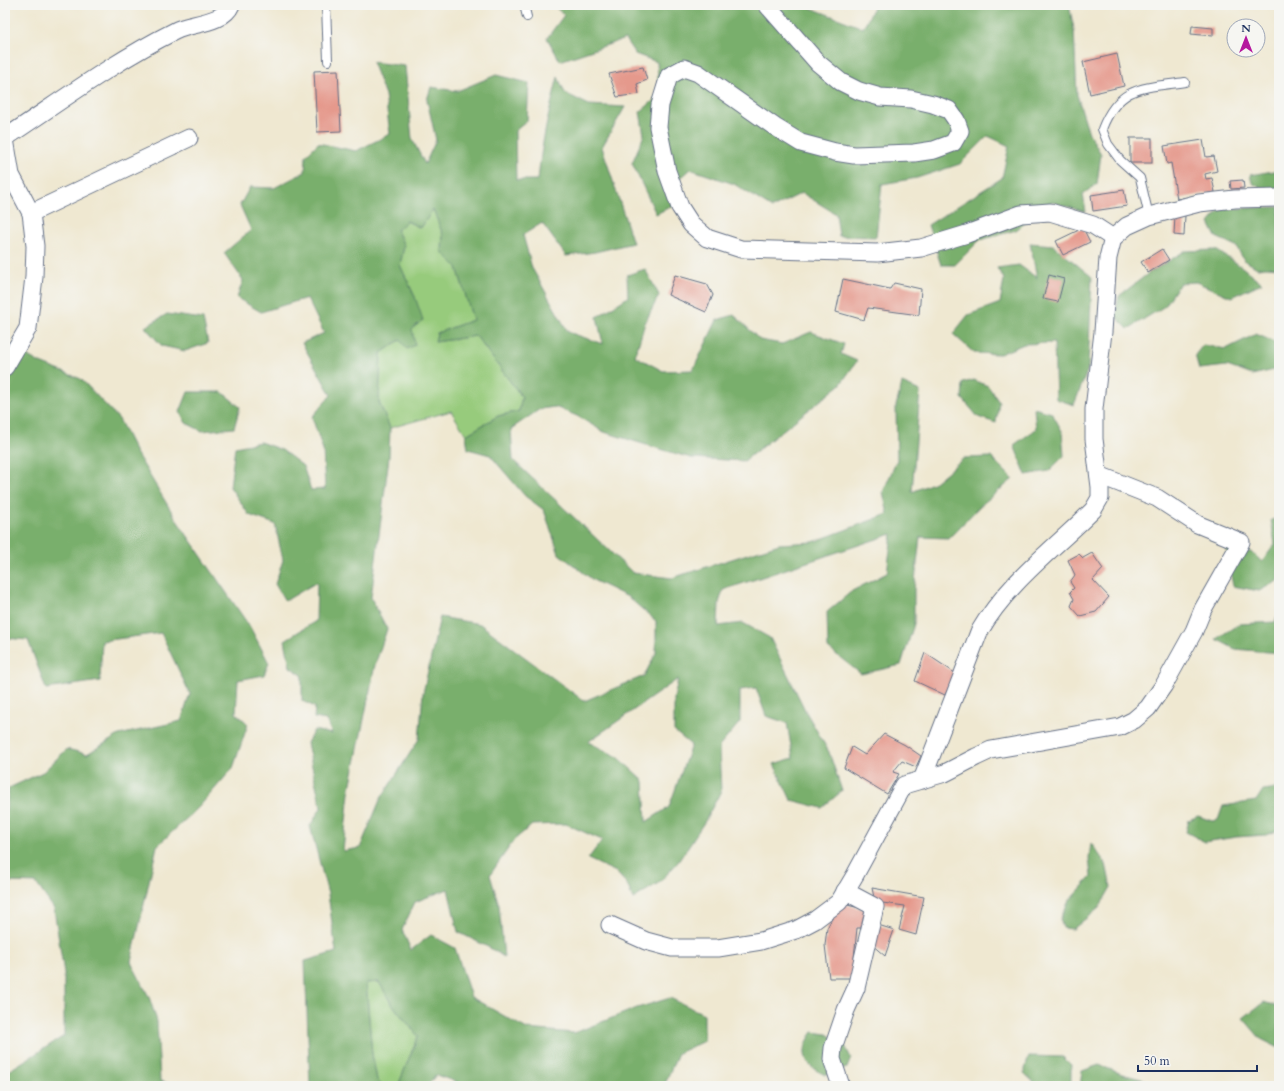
<svg xmlns="http://www.w3.org/2000/svg" width="1284" height="1091" font-family="Cardo,serif">
	<rect width="100%" height="100%" fill="#f6f6f2"/>
	<filter id="ink" filterUnits="userSpaceOnUse"><feTurbulence type="fractalNoise" baseFrequency=".025" numOctaves="2"/><feDisplacementMap in="SourceGraphic" scale="8" xChannelSelector="R" yChannelSelector="G"/><feConvolveMatrix kernelMatrix="1 2 1 2 8 2 1 2 1" color-interpolation-filters="sRGB"/></filter>
	<filter id="wash" filterUnits="userSpaceOnUse"><feTurbulence type="fractalNoise" baseFrequency=".012" numOctaves="4" result="noise"/><feDisplacementMap in="SourceGraphic" scale="16" xChannelSelector="R" yChannelSelector="G"/><feGaussianBlur stdDeviation="0.9" result="paint"/><feColorMatrix in="noise" values="0 0 0 0 0 0 0 0 0 0 0 0 0 0 0 0 0 1.4 0 .05"/><feComposite in="paint" operator="in"/></filter>
	<g filter="url(#wash)">
		<rect width="100%" height="100%" fill="#efe8d1"/>
		<g fill="#97cb7c" stroke="#597d6d">
			<path d="M 433,209 L 443,235 L 442,252 L 457,267 L 473,320 L 437,333 L 435,342 L 476,336 L 522,397 L 519,411 L 498,416 L 466,435 L 451,411 L 390,428 L 379,402 L 381,353 L 400,340 L 412,328 L 415,297 L 400,265 L 404,246 L 397,230 L 406,221 L 421,228 Z"/>
			<path d="M 379,982 L 391,1003 L 418,1036 L 398,1086 L 383,1086 L 377,1080 L 372,1054 L 366,983 Z"/>
		</g>
		<g fill="#79af6c" stroke="#4a6f65" fill-rule="evenodd">
			<path d="M 553,5 L 810,5 L 811,8 L 863,28 L 875,5 L 1069,5 L 1074,29 L 1077,95 L 1089,133 L 1101,154 L 1097,184 L 1083,194 L 1086,212 L 1051,202 L 1016,230 L 980,240 L 955,265 L 941,265 L 928,225 L 1002,178 L 1009,146 L 988,136 L 960,164 L 917,178 L 882,184 L 876,237 L 839,236 L 836,214 L 802,193 L 772,208 L 734,184 L 690,169 L 666,190 L 672,206 L 656,214 L 632,163 L 644,135 L 640,112 L 659,96 L 657,62 L 635,54 L 625,39 L 560,61 L 547,38 L 564,15 Z"/>
			<path d="M 372,62 L 405,66 L 412,139 L 425,164 L 436,140 L 427,100 L 431,87 L 457,91 L 496,75 L 529,83 L 527,121 L 515,131 L 516,180 L 538,180 C 541,145 549,111 558,77 L 565,93 L 589,105 L 625,107 L 602,147 L 633,243 L 595,252 L 566,256 L 542,223 L 523,235 L 532,268 L 568,332 L 603,344 L 597,317 L 628,297 L 627,275 L 645,269 L 659,295 L 645,323 L 635,356 L 663,371 L 693,370 L 717,320 L 734,315 L 760,340 L 782,344 L 811,332 L 844,344 L 841,354 L 857,361 L 840,385 L 744,461 L 691,458 L 653,447 L 604,432 L 577,416 L 555,407 L 540,409 L 511,429 L 513,460 L 633,573 L 672,578 L 779,544 L 813,542 L 888,514 L 883,492 L 897,460 L 896,406 L 902,383 L 920,391 L 912,492 L 935,482 L 964,458 L 991,457 L 1013,479 L 980,506 L 949,538 L 920,537 L 914,590 L 914,624 L 901,665 L 861,674 L 828,648 L 827,612 L 852,591 L 887,573 L 892,534 L 723,590 L 719,603 L 718,626 L 743,623 L 770,638 L 806,712 L 829,752 L 842,791 L 822,808 L 791,800 L 774,764 L 793,758 L 787,723 L 766,716 L 756,688 L 740,690 L 740,722 L 719,747 L 721,791 L 705,821 L 678,862 L 660,882 L 633,899 L 627,884 L 616,872 L 588,859 L 602,840 L 566,824 L 532,825 L 514,840 L 490,875 L 499,905 L 504,957 L 490,948 L 458,932 L 448,889 L 415,902 L 402,930 L 411,950 L 431,935 L 455,948 L 471,997 L 527,1029 L 574,1033 L 637,1008 L 670,998 L 704,1014 L 704,1041 L 678,1053 L 664,1086 L 638,1084 L 637,1086 L 468,1086 L 436,1075 L 427,1086 L 398,1086 L 418,1036 L 391,1003 L 379,982 L 366,983 L 372,1054 L 377,1080 L 383,1086 L 310,1086 L 305,961 L 336,952 L 328,894 L 310,826 L 321,808 L 307,743 L 314,730 L 332,734 L 326,720 L 314,718 L 315,707 L 302,701 L 302,675 L 290,667 L 285,640 L 316,621 L 317,582 L 285,601 L 275,584 L 283,560 L 275,524 L 249,515 L 230,487 L 235,447 L 260,442 L 282,450 L 303,466 L 311,490 L 325,489 L 323,450 L 312,417 L 331,395 L 302,343 L 324,333 L 307,298 L 261,312 L 237,298 L 243,280 L 224,253 L 251,230 L 240,205 L 250,187 L 274,188 L 305,172 L 306,155 L 318,143 L 356,151 L 390,134 L 385,95 ZM 433,209 L 443,235 L 442,252 L 457,267 L 473,320 L 437,333 L 435,342 L 476,336 L 522,397 L 519,411 L 498,416 L 466,435 L 468,449 L 490,455 L 525,496 L 544,510 L 559,554 L 593,580 L 628,597 L 656,621 L 656,653 L 644,676 L 584,701 L 480,624 L 440,617 L 423,693 L 419,739 L 380,800 L 360,848 L 343,851 L 349,793 L 375,665 L 387,629 L 371,598 L 389,457 L 390,428 L 379,402 L 381,353 L 400,340 L 407,349 L 415,345 L 412,329 L 423,320 L 415,297 L 400,265 L 404,246 L 397,230 L 407,221 L 421,228 ZM 678,679 L 674,698 L 674,731 L 691,745 L 669,807 L 646,822 L 644,781 L 618,757 L 588,742 Z"/>
			<path d="M 1279,170 L 1279,189 L 1261,188 L 1252,183 L 1250,175 Z"/>
			<path d="M 1279,207 L 1279,268 L 1266,267 L 1257,268 L 1244,260 L 1236,246 L 1216,237 L 1209,223 L 1221,209 Z"/>
			<path d="M 1030,243 L 1053,245 L 1092,277 L 1088,369 L 1074,405 L 1056,399 L 1054,343 L 1024,344 L 1000,354 L 974,353 L 953,334 L 968,315 L 1000,303 L 1004,279 L 997,268 L 1019,265 L 1037,278 Z"/>
			<path d="M 1216,250 L 1242,267 L 1262,283 L 1231,297 L 1196,282 L 1180,283 L 1165,306 L 1128,329 L 1115,316 L 1119,296 L 1149,273 L 1185,251 Z"/>
			<path d="M 167,314 L 203,319 L 208,343 L 185,351 L 162,346 L 145,327 Z"/>
			<path d="M 1256,334 L 1279,344 L 1279,369 L 1252,375 L 1227,366 L 1199,369 L 1195,355 L 1203,345 L 1226,349 Z"/>
			<path d="M 5,343 L 40,363 L 81,379 L 119,419 L 135,451 L 176,519 L 250,627 L 269,663 L 264,675 L 238,680 L 236,713 L 248,724 L 233,768 L 198,808 L 157,846 L 131,962 L 149,997 L 157,1021 L 160,1081 L 178,1086 L 5,1086 L 5,1073 L 64,1036 L 64,973 L 54,909 L 36,883 L 8,882 C 1,853 4,817 9,788 L 43,772 L 67,749 L 87,754 L 119,735 L 181,721 L 190,694 L 161,633 L 102,641 L 100,681 L 46,689 L 28,640 L 5,638 Z"/>
			<path d="M 974,380 L 988,386 L 999,402 L 996,423 L 978,417 L 962,398 L 963,383 Z"/>
			<path d="M 188,392 L 222,392 L 240,407 L 234,428 L 202,431 L 186,423 L 180,412 Z"/>
			<path d="M 1034,408 L 1052,413 L 1062,431 L 1064,456 L 1049,471 L 1026,475 L 1014,445 L 1036,429 Z"/>
			<path d="M 1279,518 L 1279,580 L 1259,591 L 1233,586 L 1226,549 L 1252,552 L 1262,562 L 1275,544 L 1271,520 Z"/>
			<path d="M 1279,612 L 1279,653 L 1235,649 L 1216,639 L 1239,624 L 1275,622 Z"/>
			<path d="M 1279,787 L 1279,830 L 1266,835 L 1236,837 L 1205,842 L 1186,832 L 1189,820 L 1198,816 L 1212,821 L 1218,820 L 1223,806 L 1256,801 L 1263,790 L 1279,788 Z"/>
			<path d="M 1091,843 L 1106,864 L 1111,887 L 1099,908 L 1073,929 L 1063,928 L 1060,919 L 1069,901 L 1091,877 L 1089,858 Z"/>
			<path d="M 1264,1002 L 1279,1007 L 1279,1048 L 1261,1039 L 1243,1018 Z"/>
			<path d="M 813,1032 L 827,1034 L 845,1046 L 851,1058 L 847,1068 L 825,1075 C 820,1072 812,1069 809,1064 C 801,1053 806,1042 813,1032 Z"/>
			<path d="M 1029,1056 L 1063,1057 L 1071,1065 L 1071,1086 L 1038,1086 L 1024,1073 Z"/>
			<path d="M 1099,1065 L 1122,1074 L 1152,1082 L 1155,1086 L 1126,1086 L 1117,1083 L 1114,1086 L 1080,1086 L 1082,1071 Z"/>
		</g>
		<g id="blocks">
			<g fill="#e5998c">
				<path d="M 1192,26 L 1213,28 L 1213,36 L 1191,34 Z"/>
				<path d="M 1117,54 L 1124,86 L 1090,94 L 1083,62 Z"/>
				<path d="M 643,67 L 647,80 L 637,84 L 639,94 L 617,97 L 609,74 Z"/>
				<path d="M 338,70 L 341,131 L 317,132 L 314,71 Z"/>
				<rect x="1130" y="138" width="22" height="25"/>
				<path d="M 1203,140 L 1206,157 L 1214,156 L 1217,171 L 1205,174 L 1206,179 L 1212,178 L 1215,192 L 1177,199 L 1171,163 L 1167,164 L 1164,146 Z"/>
				<path d="M 1243,180 L 1244,188 L 1231,189 L 1230,181 Z"/>
				<path d="M 1124,190 L 1127,206 L 1093,211 L 1091,195 Z"/>
				<path d="M 1175,215 L 1185,215 L 1184,236 L 1174,235 Z"/>
				<path d="M 1083,228 L 1090,242 L 1063,255 L 1056,241 Z"/>
				<path d="M 1162,249 L 1169,260 L 1148,273 L 1141,262 Z"/>
				<path d="M 675,275 L 707,284 L 713,295 L 706,312 L 668,295 Z"/>
				<path d="M 1049,275 L 1064,279 L 1058,302 L 1043,299 Z"/>
				<path d="M 843,279 L 890,289 L 894,283 L 921,289 L 919,315 L 868,308 L 864,320 L 836,312 Z"/>
				<path d="M 1092,553 L 1103,569 L 1093,580 L 1109,597 L 1096,612 L 1080,616 L 1071,606 L 1074,599 L 1070,592 L 1074,588 L 1070,582 L 1075,575 L 1068,560 L 1079,554 L 1083,558 Z"/>
				<path d="M 925,653 L 955,673 L 945,695 L 915,681 Z"/>
				<path d="M 884,734 L 905,745 L 921,756 L 916,767 L 902,761 L 893,772 L 899,774 L 887,794 L 844,768 L 852,747 L 865,755 Z"/>
				<path d="M 872,888 L 924,897 L 916,935 L 899,930 L 905,906 L 875,902 Z"/>
				<path d="M 843,904 L 868,910 L 865,928 L 857,928 L 852,978 L 829,978 L 825,945 L 827,928 L 838,907 Z"/>
				<path d="M 875,924 L 894,930 L 885,956 L 871,944 Z"/>
			</g>
		</g>
	</g>
	<g filter="url(#ink)">
		<use href="#blocks" fill-opacity="0" stroke="#657086" stroke-width="1"/>
		<g fill="none" stroke-linecap="round" stroke-linejoin="round">
			<defs>
				<g id="service">
					<path d="M 326,5 L 328,61"/>
					<path d="M 524,5 L 527,17"/>
					<path d="M 1149,216 L 1140,178 L 1120,160 L 1108,144 L 1102,129 C 1119,85 1144,88 1185,82"/>
				</g>
				<g id="minor">
					<path d="M 767,5 L 818,63 L 841,82 L 859,91 L 880,97 L 911,99 L 933,104 L 949,110 L 956,120 L 960,131 L 953,143 L 934,150 L 914,153 L 854,155 L 835,152 L 801,143 L 775,127 L 698,73 L 684,68 L 669,76 L 660,105 L 658,127 L 667,171 L 680,207 L 691,224 L 707,238 L 741,249 L 877,253 L 921,248 L 967,234 L 1021,214 L 1050,212 L 1093,225 L 1113,238"/>
					<path d="M 5,138 C 61,101 115,61 175,31 C 190,23 223,24 231,5"/>
					<path d="M 5,139 L 11,175 L 31,213 L 35,246 L 34,277 L 28,328 L 5,367"/>
					<path d="M 31,213 L 189,138"/>
					<path d="M 922,780 L 979,632 C 1007,583 1054,549 1093,510 L 1100,498 L 1100,487 L 1094,439 L 1094,409 L 1103,332 L 1108,258 L 1113,238 L 1127,226 L 1149,216 L 1199,203 L 1235,199 L 1279,198"/>
					<path d="M 610,925 L 646,941 L 672,948 L 718,948 L 761,941 L 796,930 L 815,920 L 839,902 L 855,875 L 904,785 L 945,773 L 976,757 L 991,750 L 1120,727 L 1134,720 L 1148,708 L 1164,685 L 1194,631 L 1203,609 L 1241,542 L 1197,524 L 1157,498 L 1099,475"/>
					<path d="M 841,1086 L 832,1059 L 833,1048 L 846,1010 L 856,988 L 875,907 L 845,891"/>
				</g>
			</defs>
			<use href="#service" stroke="#657086" stroke-width="10"/>
			<use href="#minor" stroke="#657086" stroke-width="19"/>
			<use href="#service" stroke="#fff" stroke-width="8"/>
			<use href="#minor" stroke="#fff" stroke-width="17"/>
		</g>
	</g>
	<rect width="1284" height="1091" fill="none" stroke="#f6f6f2" stroke-width="20"/>
	<g transform="translate(1246 38)"><circle r="19" fill="#f6f6f2" stroke="#9ea6b7"/>
	<path d="M0-3L7 15L0 10L-7 15Z" fill="#b5179e"/>
	<text y="-6" font-size="11" font-weight="bold" text-anchor="middle" fill="#1b2f5e">N</text>
	</g>
	<path d="M1138 1065v6h119v-6" fill="none" stroke="#1b2f5e" stroke-width="2"/>
	<text x="1144" y="1065" font-size="12" fill="#1b2f5e" stroke="#f6f6f2" stroke-width="3" paint-order="stroke">50 m</text>
</svg>
